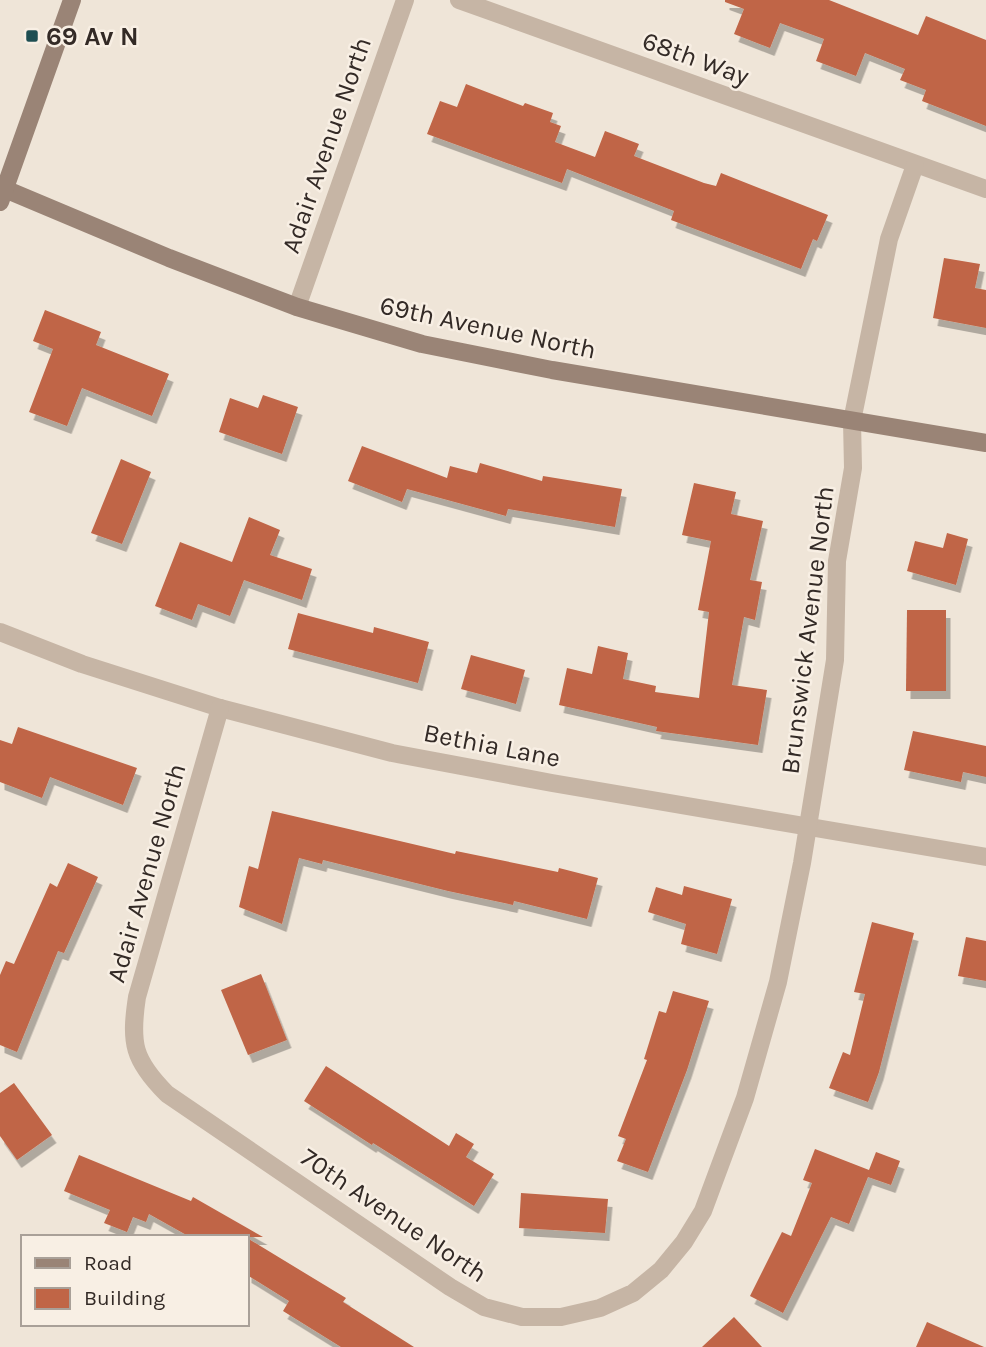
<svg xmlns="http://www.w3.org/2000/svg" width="986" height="1347" font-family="Karla,sans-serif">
	<defs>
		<filter id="shadow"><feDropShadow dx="4.5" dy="8" stdDeviation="0" flood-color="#0004"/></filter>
	</defs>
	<rect width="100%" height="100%" fill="#efe5d8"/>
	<g fill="#c06546" filter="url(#shadow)">
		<path d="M 725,0 L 829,0 L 918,35 L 926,16 L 986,40 L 986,126 L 922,101 L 926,90 L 900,80 L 905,69 L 865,53 L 856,76 L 816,61 L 824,39 L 780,23 L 770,48 L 734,34 L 744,9 L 725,2 Z"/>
		<path d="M 466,84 L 523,106 L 525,103 L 553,113 L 550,122 L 561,126 L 555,142 L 595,157 L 605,131 L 639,144 L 634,156 L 704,183 L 716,186 L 721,173 L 828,215 L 817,241 L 813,239 L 801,269 L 671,220 L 674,211 L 567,169 L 562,183 L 427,134 L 440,101 L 457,107 Z"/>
		<path d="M 944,258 L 980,264 L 975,288 L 986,290 L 986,328 L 933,318 Z"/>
		<path d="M 45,310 L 101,332 L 96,345 L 169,374 L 152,416 L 82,388 L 67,426 L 29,412 L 53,349 L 33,341 Z"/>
		<path d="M 263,395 L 298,407 L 282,454 L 219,432 L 230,398 L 258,408 Z"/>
		<path d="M 362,446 L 447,478 L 450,466 L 477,473 L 480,463 L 542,481 L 543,476 L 622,489 L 615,527 L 508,509 L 506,516 L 407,489 L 402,502 L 348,481 Z"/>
		<path d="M 121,459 L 151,472 L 122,544 L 91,533 Z"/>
		<path d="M 694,483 L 736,492 L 731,514 L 763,521 L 750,580 L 762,582 L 755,620 L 744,617 L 732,685 L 767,690 L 758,745 L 656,731 L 657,727 L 559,705 L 567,668 L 592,674 L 598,646 L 628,653 L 623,679 L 656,686 L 655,692 L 699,698 L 709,612 L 698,610 L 711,541 L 682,535 Z"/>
		<path d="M 249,517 L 280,530 L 270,555 L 312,569 L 302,600 L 244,580 L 230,616 L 198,604 L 192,620 L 155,606 L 180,542 L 232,562 Z"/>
		<path d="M 947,533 L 968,539 L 956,585 L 907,571 L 915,541 L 943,548 Z"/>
		<path d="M 907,610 L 946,610 L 946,691 L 906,691 Z"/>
		<path d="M 298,613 L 373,633 L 374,627 L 429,642 L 418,683 L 288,649 Z"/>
		<path d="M 471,655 L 525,670 L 516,704 L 461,689 Z"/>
		<path d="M 18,727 L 137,768 L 123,805 L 50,777 L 42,798 L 0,782 L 0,740 L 12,744 Z"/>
		<path d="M 913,731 L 986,746 L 986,777 L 963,772 L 961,782 L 904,770 Z"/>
		<path d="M 272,811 L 455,854 L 456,851 L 558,872 L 559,868 L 598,878 L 587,919 L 514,901 L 513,905 L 448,891 L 323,860 L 322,864 L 299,858 L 282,924 L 239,907 L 249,866 L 258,869 Z"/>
		<path d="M 68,863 L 98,877 L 64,953 L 58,951 L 17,1052 L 0,1045 L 0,975 L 6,961 L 14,964 L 50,883 L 57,887 Z"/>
		<path d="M 684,886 L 732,899 L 717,954 L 681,944 L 686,924 L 648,912 L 656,887 L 682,895 Z"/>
		<path d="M 872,922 L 914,933 L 879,1072 L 868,1102 L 829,1088 L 843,1052 L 850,1055 L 865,994 L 854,992 Z"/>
		<path d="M 966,937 L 986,941 L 986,981 L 958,976 Z"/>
		<path d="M 261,974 L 287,1040 L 248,1055 L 221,990 Z"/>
		<path d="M 673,991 L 709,1001 L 687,1070 L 648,1172 L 617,1161 L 626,1139 L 618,1136 L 647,1060 L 644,1059 L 659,1011 L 666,1013 Z"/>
		<path d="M 326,1066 L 449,1146 L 456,1133 L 474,1144 L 466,1157 L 494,1174 L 474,1206 L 373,1143 L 372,1145 L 304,1101 Z"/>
		<path d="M 14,1083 L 52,1135 L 17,1160 L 0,1136 L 0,1093 Z"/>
		<path d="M 815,1149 L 869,1170 L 876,1152 L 900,1161 L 891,1185 L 868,1177 L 849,1224 L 831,1217 L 783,1313 L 750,1296 L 782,1232 L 791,1236 L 812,1183 L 803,1180 Z"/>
		<path d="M 79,1155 L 191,1201 L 193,1197 L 263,1237 L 190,1237 L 149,1214 L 146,1222 L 133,1217 L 127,1232 L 104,1223 L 110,1210 L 64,1191 Z"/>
		<path d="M 521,1193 L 608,1199 L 605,1233 L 519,1228 Z"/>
		<path d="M 247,1238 L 346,1298 L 343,1302 L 414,1347 L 341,1347 L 283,1311 L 289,1301 L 247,1275 Z"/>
		<path d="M 734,1317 L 762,1347 L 702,1347 Z"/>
		<path d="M 927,1322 L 984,1347 L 916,1347 Z"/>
	</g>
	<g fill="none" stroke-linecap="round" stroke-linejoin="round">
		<g stroke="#c6b5a5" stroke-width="18">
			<path d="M 459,0 L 986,189"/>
			<path d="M 297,307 L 405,0"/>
			<path d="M 0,632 L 82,664 L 220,708 L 392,753 L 552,783 L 986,857"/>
			<path d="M 220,708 L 137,997 C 130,1043 133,1060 167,1094 L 450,1287 L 484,1307 L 522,1317 L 561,1317 L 600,1308 L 633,1293 L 661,1270 L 684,1242 L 703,1211 L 745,1098 L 778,982 L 802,863 L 835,660 L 837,561 L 853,468 L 852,421 L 889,239 L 915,165"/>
		</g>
		<g stroke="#9a8476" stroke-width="18">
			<path d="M 0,187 L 169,258 L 297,307 L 422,344 L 552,370 L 986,443"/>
			<path d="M 0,202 L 72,0"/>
		</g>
	</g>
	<rect fill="#1e4e52" stroke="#f8efe4" stroke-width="2.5" x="25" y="29" width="14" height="14" rx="3.5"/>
	<g text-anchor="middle" stroke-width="5" stroke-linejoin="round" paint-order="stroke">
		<g font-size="26" font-weight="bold" fill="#332a26" stroke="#f8efe4" text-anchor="start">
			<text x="46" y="45">69 Av N</text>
		</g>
		<g font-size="26" fill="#332a26" stroke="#f8efe4">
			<text transform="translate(696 58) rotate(20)" y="9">68th Way</text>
			<text transform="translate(326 145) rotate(-71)" y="9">Adair Avenue North</text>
			<text transform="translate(488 327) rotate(12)" y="9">69th Avenue North</text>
			<text transform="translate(807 630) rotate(-83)" y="9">Brunswick Avenue North</text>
			<text transform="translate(492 745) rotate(11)" y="9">Bethia Lane</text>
			<text transform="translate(146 873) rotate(-74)" y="9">Adair Avenue North</text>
			<text transform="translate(394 1215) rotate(34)" y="9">70th Avenue North</text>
		</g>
	</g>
	<rect x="21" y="1235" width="228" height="91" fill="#f8efe4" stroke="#a9a098" stroke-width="2"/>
	<rect x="35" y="1258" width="35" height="10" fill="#9a8476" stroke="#a9a098" stroke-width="2"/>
	<text x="84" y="1270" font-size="21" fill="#332a26">Road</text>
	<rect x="35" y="1288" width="35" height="21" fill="#c06546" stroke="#a9a098" stroke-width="2"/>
	<text x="84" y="1305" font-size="21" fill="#332a26">Building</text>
</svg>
